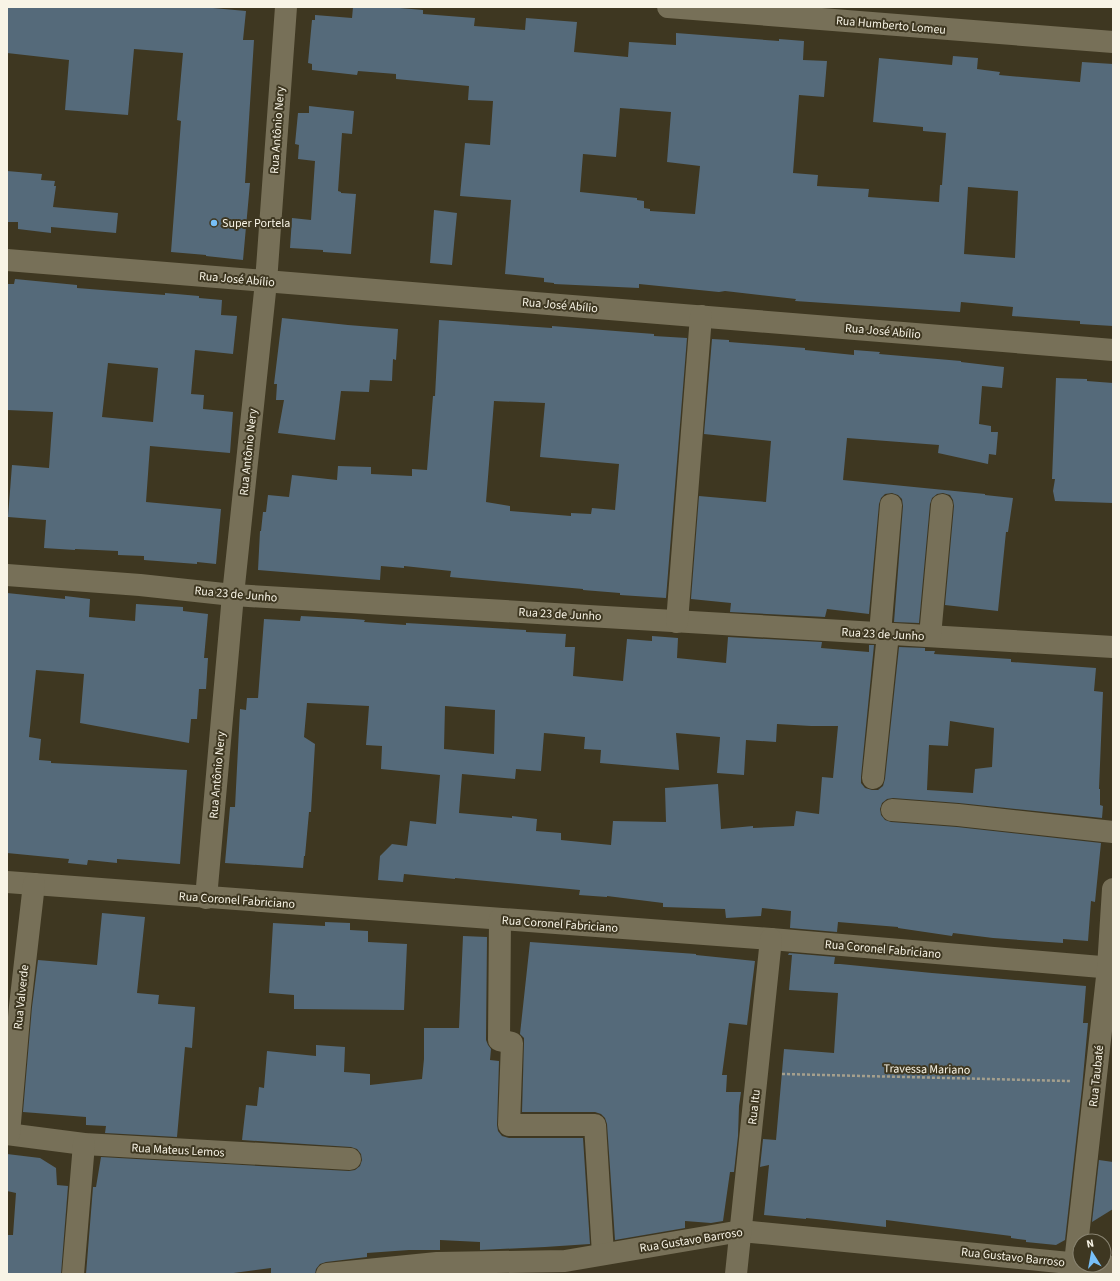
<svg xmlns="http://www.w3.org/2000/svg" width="1120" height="1281" font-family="'Source Sans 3',sans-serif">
	<rect width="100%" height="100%" fill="#3e3721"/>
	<g fill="#556a7a" fill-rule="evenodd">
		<path d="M 7,7 L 202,7 L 246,11 L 243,40 L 254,40 L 245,183 L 250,183 L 243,260 L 206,256 L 206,255 L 171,252 L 181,121 L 177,120 L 183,53 L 134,49 L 128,115 L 65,110 L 69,60 L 7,53 Z"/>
		<path d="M 353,7 L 388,7 L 423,10 L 423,14 L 475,18 L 474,26 L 525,30 L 526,18 L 577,22 L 574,52 L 628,57 L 629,42 L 676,45 L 676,33 L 779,41 L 779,39 L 804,41 L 803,60 L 827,61 L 824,97 L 799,95 L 793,173 L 818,175 L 817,186 L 869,189 L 868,197 L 939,202 L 940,185 L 942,185 L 946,133 L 923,131 L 923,127 L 873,122 L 879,58 L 952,65 L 953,56 L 978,58 L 977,69 L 1000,72 L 999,75 L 1080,82 L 1082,62 L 1113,64 L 1113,326 L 1080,324 L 1080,321 L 1064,320 L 1012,316 L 1013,307 L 961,302 L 960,312 L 795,301 L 796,299 L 725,291 L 719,292 L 639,284 L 639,288 L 554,284 L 554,283 L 544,282 L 544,278 L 505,274 L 511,200 L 460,196 L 465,143 L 490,145 L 493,101 L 468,100 L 469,86 L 396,79 L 396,74 L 358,71 L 357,75 L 312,70 L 312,64 L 308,63 L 312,20 L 315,20 L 315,15 L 352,18 ZM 620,108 L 671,112 L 667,162 L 700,166 L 695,214 L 650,211 L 650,209 L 644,208 L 644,201 L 637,200 L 637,198 L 580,192 L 583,154 L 616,157 ZM 968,187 L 1018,191 L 1015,258 L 964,254 Z"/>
		<path d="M 309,106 L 354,111 L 352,134 L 342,133 L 338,191 L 341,192 L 341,193 L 356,194 L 351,254 L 323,252 L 323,250 L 290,248 L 292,218 L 311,220 L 315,161 L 298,159 L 299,145 L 295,144 L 298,113 L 309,113 Z"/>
		<path d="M 7,171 L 42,174 L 41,180 L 55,181 L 54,186 L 56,186 L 53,207 L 118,213 L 116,233 L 51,227 L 51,233 L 18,229 L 18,222 L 7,222 Z"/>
		<path d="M 434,210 L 457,213 L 452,265 L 430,263 Z"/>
		<path d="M 15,279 L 77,285 L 77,288 L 165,295 L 165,293 L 199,296 L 199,298 L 222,300 L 221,315 L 237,316 L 233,354 L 195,350 L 191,394 L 204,395 L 203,409 L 233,412 L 230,453 L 150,446 L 146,502 L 221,509 L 216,564 L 197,562 L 197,564 L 144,560 L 144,556 L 118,555 L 118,551 L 75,549 L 75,550 L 44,548 L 46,520 L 8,517 L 12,465 L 49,468 L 53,412 L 7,410 L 7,284 L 14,284 ZM 108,363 L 158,368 L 153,422 L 102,417 Z"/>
		<path d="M 282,318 L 348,325 L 398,329 L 396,360 L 393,359 L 392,381 L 370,380 L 369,392 L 341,391 L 335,440 L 278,433 L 284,400 L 276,400 L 277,384 L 274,384 Z"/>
		<path d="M 439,320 L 552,328 L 552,326 L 654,334 L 654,336 L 687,338 L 666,598 L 620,595 L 620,593 L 583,590 L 583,589 L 450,577 L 451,571 L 404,566 L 404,568 L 381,566 L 380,580 L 258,570 L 260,531 L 261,531 L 263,512 L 266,512 L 268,495 L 289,497 L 292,475 L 337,480 L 338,466 L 371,467 L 371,474 L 412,476 L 412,469 L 427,470 L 433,396 L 435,396 ZM 494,401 L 545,403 L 540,457 L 619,464 L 615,510 L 592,508 L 591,514 L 571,513 L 571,516 L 510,511 L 510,506 L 486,502 Z"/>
		<path d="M 712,339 L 729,340 L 729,342 L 805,348 L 805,350 L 854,355 L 854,350 L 880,352 L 879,354 L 961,361 L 961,362 L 1004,367 L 1002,388 L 982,386 L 979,424 L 991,426 L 991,432 L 998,432 L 996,455 L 989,454 L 988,464 L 938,453 L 939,445 L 847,438 L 843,480 L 985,494 L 985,495 L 1013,498 L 1008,532 L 1006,532 L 998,611 L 945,605 L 954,506 L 953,500 L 950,495 L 943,493 L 937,494 L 932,498 L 930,504 L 919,623 L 894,622 L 903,506 L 902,499 L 898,495 L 892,493 L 885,494 L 881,498 L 879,504 L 869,614 L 827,609 L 825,617 L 730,612 L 731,603 L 691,599 L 699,496 L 766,502 L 771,441 L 704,434 Z"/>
		<path d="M 1056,378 L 1087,379 L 1087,381 L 1113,383 L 1113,503 L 1055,501 L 1053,491 L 1055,479 L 1052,479 Z"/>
		<path d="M 7,593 L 65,599 L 65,596 L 90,599 L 89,617 L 135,621 L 136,604 L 183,607 L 183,611 L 208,614 L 204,658 L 208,658 L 206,689 L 199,689 L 197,719 L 191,719 L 189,743 L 80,723 L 84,674 L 36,670 L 29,737 L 41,739 L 39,760 L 51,761 L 51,763 L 187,770 L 180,864 L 117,859 L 117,863 L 88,860 L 87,865 L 68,863 L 69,859 L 7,853 Z"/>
		<path d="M 301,616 L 354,619 L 365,620 L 364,622 L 406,625 L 406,623 L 526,630 L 526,632 L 566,634 L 565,647 L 575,647 L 573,676 L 623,681 L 627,639 L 652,641 L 652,636 L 678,638 L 677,658 L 726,663 L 728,637 L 822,642 L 821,648 L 869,652 L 869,645 L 874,645 L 861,777 L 861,783 L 865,788 L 872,790 L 878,790 L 883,786 L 885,779 L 899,647 L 925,648 L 925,651 L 935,651 L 934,654 L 1011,659 L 1011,662 L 1096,668 L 1094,691 L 1103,692 L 1099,789 L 1100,789 L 1100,805 L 1103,806 L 1102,818 L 959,803 L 893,798 L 887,799 L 882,803 L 880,809 L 881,815 L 885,820 L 891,822 L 957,827 L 1101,843 L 1095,902 L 1091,901 L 1088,941 L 1063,939 L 1063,943 L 993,938 L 953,933 L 952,936 L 898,928 L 898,927 L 838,922 L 837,932 L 790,928 L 791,911 L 762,908 L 761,916 L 726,918 L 725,909 L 663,907 L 663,903 L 607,896 L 607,897 L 579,895 L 580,890 L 455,878 L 455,879 L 404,874 L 403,882 L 378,880 L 380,856 L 392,844 L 407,846 L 410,821 L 436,824 L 440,775 L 381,769 L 382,746 L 366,745 L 369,706 L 307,703 L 304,737 L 315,744 L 311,812 L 309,812 L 305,856 L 304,856 L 303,868 L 225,863 L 230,807 L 235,807 L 240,709 L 246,710 L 247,698 L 258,698 L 264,619 L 300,621 ZM 445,706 L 495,710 L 494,754 L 444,749 ZM 950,721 L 994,728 L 992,767 L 975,769 L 973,793 L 927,790 L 929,745 L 948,746 ZM 777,724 L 811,726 L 838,726 L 833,778 L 822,777 L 819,814 L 796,811 L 794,826 L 753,828 L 753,826 L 721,829 L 718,784 L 665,788 L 666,822 L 613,821 L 611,845 L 561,840 L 561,833 L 536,831 L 537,819 L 512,816 L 512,818 L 459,813 L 462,774 L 515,779 L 516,769 L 541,771 L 544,733 L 585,737 L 584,749 L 601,750 L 600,763 L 679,770 L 676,733 L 720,737 L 717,773 L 744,775 L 746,740 L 776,742 Z"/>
		<path d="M 102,913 L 145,917 L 137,993 L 159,995 L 158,1004 L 195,1007 L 192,1048 L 185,1047 L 177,1137 L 105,1133 L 106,1126 L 86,1125 L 86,1117 L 23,1112 L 32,1007 L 38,960 L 97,965 Z"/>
		<path d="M 325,922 L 350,923 L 350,930 L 368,931 L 368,942 L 407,944 L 404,1010 L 294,1009 L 294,995 L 269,993 L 273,923 L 325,926 Z"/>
		<path d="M 463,936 L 487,937 L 486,1040 L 488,1045 L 491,1049 L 490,1060 L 499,1061 L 497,1125 L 498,1131 L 502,1136 L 509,1138 L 583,1138 L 590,1244 L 545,1247 L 480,1250 L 480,1242 L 440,1240 L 440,1250 L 409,1250 L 367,1253 L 367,1257 L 326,1262 L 320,1264 L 316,1269 L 315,1274 L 271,1274 L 271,1268 L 226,1274 L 86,1274 L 93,1187 L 96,1187 L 101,1157 L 349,1171 L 355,1170 L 360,1166 L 362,1160 L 361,1154 L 357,1149 L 351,1147 L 242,1140 L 246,1105 L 257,1106 L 259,1087 L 264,1088 L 267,1051 L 316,1056 L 316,1045 L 345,1047 L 344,1072 L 370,1074 L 370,1085 L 422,1079 L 424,1059 L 424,1028 L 459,1028 Z"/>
		<path d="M 530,942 L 696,954 L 696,955 L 755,961 L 747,1025 L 729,1023 L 722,1075 L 727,1075 L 726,1092 L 741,1092 L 739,1106 L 738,1136 L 734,1172 L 730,1172 L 723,1221 L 711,1223 L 685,1221 L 685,1228 L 615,1240 L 607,1124 L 605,1118 L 601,1114 L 595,1112 L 522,1112 L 524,1043 L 524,1038 L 520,1034 Z"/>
		<path d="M 789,953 L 835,957 L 834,964 L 840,964 L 932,973 L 1086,986 L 1083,1023 L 1088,1023 L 1082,1088 L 1065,1240 L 1056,1245 L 1026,1242 L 1026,1240 L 1011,1238 L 1011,1236 L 886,1220 L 886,1227 L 826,1220 L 806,1218 L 806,1219 L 764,1215 L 769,1165 L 760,1167 L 763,1139 L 776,1140 L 784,1049 L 834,1053 L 838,993 L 789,990 L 792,955 L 788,955 Z"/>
		<path d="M 7,1154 L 40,1158 L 56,1168 L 57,1185 L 68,1186 L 61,1274 L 7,1274 L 7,1235 L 13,1235 L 16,1193 L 7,1191 Z"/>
		<path d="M 1099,1160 L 1113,1162 L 1113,1209 L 1092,1222 Z"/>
	</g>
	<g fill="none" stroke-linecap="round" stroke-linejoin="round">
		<path stroke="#a49f8d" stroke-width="2.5" stroke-dasharray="3 2" stroke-linecap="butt" d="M 782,1074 L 1070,1081"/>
		<g stroke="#777058" stroke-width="22">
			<path d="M 668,7 L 1113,42"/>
			<path d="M 7,260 L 1113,350"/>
			<path d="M 7,575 L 140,585 L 233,595 L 1113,647"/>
			<path d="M 677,622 L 701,316"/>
			<path d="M 880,633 L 891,505"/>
			<path d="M 930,636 L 942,505"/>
			<path d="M 873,778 L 888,634"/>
			<path d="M 892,810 L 958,815 L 1113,832"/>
			<path d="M 7,882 L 771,939 L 1113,968"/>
			<path d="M 206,898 L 233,595 L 266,282 L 286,7"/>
			<path d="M 500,919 L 499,1040 L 512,1043 L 509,1125 L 595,1125 L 603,1254"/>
			<path d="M 7,1134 L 84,1144 L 350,1159"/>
			<path d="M 9,1134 L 20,1006 L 34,884"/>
			<path d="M 1075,1263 L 1108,968 L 1113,889"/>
			<path d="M 1094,1265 L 1113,1267"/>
			<path d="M 73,1274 L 84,1144"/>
			<path d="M 327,1274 L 437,1263 L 565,1261 L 741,1231 L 1080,1264"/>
			<path d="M 736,1274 L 771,939"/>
		</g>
	</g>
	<circle fill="#77bff7" stroke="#3e3721" stroke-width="1.5" cx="214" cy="223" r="4"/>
	<g text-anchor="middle" stroke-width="4" stroke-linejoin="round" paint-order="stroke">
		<g font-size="12" fill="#f8f4e6" stroke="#3e3721">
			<text transform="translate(891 25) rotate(5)" y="4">Rua Humberto Lomeu</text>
			<text transform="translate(277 130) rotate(-86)" y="4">Rua Antônio Nery</text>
			<text transform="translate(237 279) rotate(5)" y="4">Rua José Abílio</text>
			<text transform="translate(560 305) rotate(5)" y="4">Rua José Abílio</text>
			<text transform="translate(883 331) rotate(5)" y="4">Rua José Abílio</text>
			<text transform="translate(248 452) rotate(-84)" y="4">Rua Antônio Nery</text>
			<text transform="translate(236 594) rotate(5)" y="4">Rua 23 de Junho</text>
			<text transform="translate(560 614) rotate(3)" y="4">Rua 23 de Junho</text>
			<text transform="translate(883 634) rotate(3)" y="4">Rua 23 de Junho</text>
			<text transform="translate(217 775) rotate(-85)" y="4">Rua Antônio Nery</text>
			<text transform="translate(237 900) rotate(4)" y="4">Rua Coronel Fabriciano</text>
			<text transform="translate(560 924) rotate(4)" y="4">Rua Coronel Fabriciano</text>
			<text transform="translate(883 949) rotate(5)" y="4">Rua Coronel Fabriciano</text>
			<text transform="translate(21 997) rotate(-84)" y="4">Rua Valverde</text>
			<text transform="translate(927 1069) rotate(1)" y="4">Travessa Mariano</text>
			<text transform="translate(1096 1076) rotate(-84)" y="4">Rua Taubaté</text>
			<text transform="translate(754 1107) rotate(-84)" y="4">Rua Itu</text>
			<text transform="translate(178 1150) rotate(3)" y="4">Rua Mateus Lemos</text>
			<text transform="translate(691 1240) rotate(-9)" y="4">Rua Gustavo Barroso</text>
			<text transform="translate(1013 1257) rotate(6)" y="4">Rua Gustavo Barroso</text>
		</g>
		<g font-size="12" fill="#f8f4e6" stroke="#3e3721" text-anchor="start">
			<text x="222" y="227">Super Portela</text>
		</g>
	</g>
	<rect width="1120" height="1281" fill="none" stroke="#f8f4e6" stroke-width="16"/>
	<g transform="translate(1092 1253) rotate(349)"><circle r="19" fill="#3e3721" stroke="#888370"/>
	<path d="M0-3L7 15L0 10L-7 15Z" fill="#77bff7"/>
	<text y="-6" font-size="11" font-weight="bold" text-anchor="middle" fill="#f8f4e6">N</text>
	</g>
</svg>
